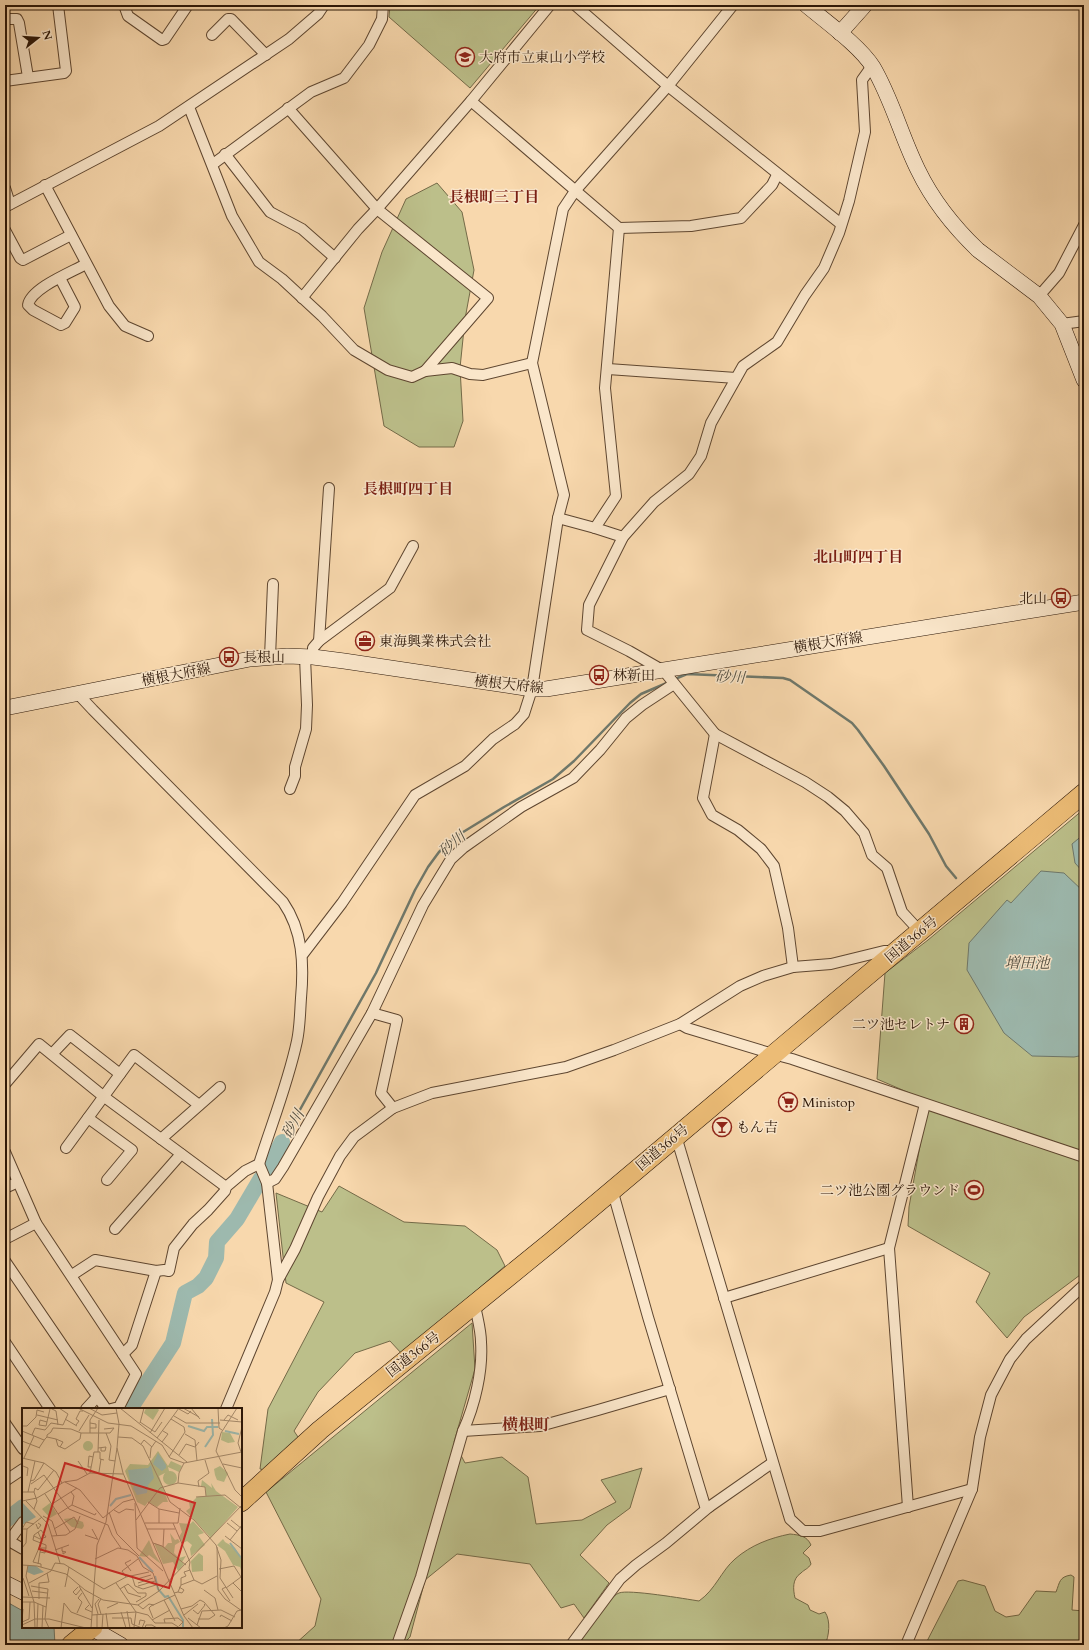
<svg xmlns="http://www.w3.org/2000/svg" width="1089" height="1650" font-family="Cardo,'Noto Serif JP',serif">
	<rect width="100%" height="100%" fill="#f8d8ad"/>
	<filter id="stains"><feTurbulence type="fractalNoise" baseFrequency=".005" numOctaves="4"/><feColorMatrix values="0 0 0 0 .2 0 0 0 0 .09 0 0 0 0 .02 0 0 0 .5 -.17"/></filter>
	<radialGradient id="worn" r=".72"><stop offset=".6" stop-color="#630" stop-opacity="0"/><stop offset="1" stop-color="#630" stop-opacity=".3"/></radialGradient>
	<g fill="#bcbf8a" stroke="#746a48">
		<path d="M 390,5 L 540,5 L 470,88 L 389,17 Z"/>
		<path d="M 437,183 L 462,212 L 474,270 L 465,319 L 460,368 L 463,421 L 454,447 L 419,447 L 384,426 L 364,308 L 382,252 L 406,199 Z"/>
		<path d="M 1084,809 L 1084,1272 L 1024,1317 L 1007,1338 L 976,1302 L 990,1273 L 908,1226 L 909,1207 L 928,1101 L 877,1079 L 885,973 L 928,940 Z"/>
		<path d="M 339,1186 L 404,1222 L 465,1226 L 497,1250 L 505,1266 L 402,1354 L 390,1341 L 355,1353 L 318,1392 L 294,1431 L 300,1440 L 265,1470 L 260,1469 L 268,1409 L 324,1302 L 286,1283 L 276,1193 L 322,1212 Z"/>
		<path d="M 472,1323 L 475,1369 L 454,1442 L 465,1463 L 502,1457 L 528,1477 L 536,1524 L 582,1520 L 616,1502 L 601,1480 L 642,1468 L 630,1508 L 607,1525 L 580,1555 L 609,1583 L 584,1618 L 574,1604 L 561,1608 L 530,1564 L 457,1554 L 425,1580 L 410,1637 L 402,1645 L 294,1645 L 315,1626 L 321,1599 L 266,1492 Z"/>
		<path d="M 790,1534 C 800,1535 807,1536 811,1545 L 803,1553 L 809,1558 L 811,1564 C 808,1569 805,1569 801,1573 C 792,1579 793,1589 795,1598 L 808,1605 L 810,1610 L 819,1614 L 825,1612 C 831,1621 829,1636 825,1645 L 577,1645 C 585,1634 608,1597 619,1593 C 628,1589 686,1599 699,1601 C 716,1589 721,1571 735,1559 C 751,1545 770,1538 790,1534 Z"/>
		<path d="M 1071,1575 L 1074,1577 L 1072,1610 L 1084,1611 L 1084,1645 L 925,1645 L 958,1581 L 963,1580 L 985,1586 L 995,1611 L 1006,1617 L 1019,1615 L 1036,1591 L 1056,1592 C 1060,1582 1059,1577 1071,1575 Z"/>
	</g>
	<g fill="#9db9ae" stroke="#6f786b">
		<path d="M 1084,834 L 1084,873 L 1075,863 L 1072,844 Z"/>
		<path d="M 1041,871 L 1064,873 L 1084,892 L 1084,1055 L 1074,1057 L 1032,1056 L 1004,1033 L 967,970 L 969,943 L 1007,900 L 1011,903 Z"/>
		<path d="M 5,1601 L 23,1611 L 23,1627 L 54,1627 L 55,1645 L 5,1645 Z"/>
	</g>
	<g fill="none" stroke-linecap="round" stroke-linejoin="round">
		<g stroke="#6f786b" stroke-width="2.5">
			<path d="M 675,679 L 687,674 L 783,678 L 790,680 L 852,723 L 858,730 L 884,766 L 929,834 L 946,866 L 956,878"/>
			<path d="M 282,1142 L 376,973 L 415,890 L 428,867 L 439,852 L 455,837 L 504,807 L 553,779 L 574,761 L 630,703 L 641,694 L 669,682"/>
		</g>
		<g stroke="#9db9ae" stroke-width="16">
			<path d="M 130,1409 L 173,1343 L 185,1293 L 198,1286 L 206,1278 L 216,1258 L 217,1242 L 237,1219 L 260,1180 L 267,1171 L 282,1142"/>
			<path d="M 5,1521 L 23,1507"/>
		</g>
		<defs>
			<g id="street">
				<path d="M 124,5 L 128,16 L 162,40 L 165,39 L 188,5"/>
				<path d="M 575,5 L 668,86 L 841,224"/>
				<path d="M 5,19 L 17,19 L 19,23 L 28,77"/>
				<path d="M 212,35 L 228,19 L 231,19 L 266,55"/>
				<path d="M 872,66 L 862,80 L 865,132 L 849,201 L 839,233 L 824,268 L 805,295 L 777,342 L 743,366 L 711,423 L 701,456 L 689,474 L 654,502 L 623,537 L 589,605 L 587,630 L 629,651 L 664,671 L 715,734 L 805,782 L 828,797 L 845,811 L 864,833 L 872,855 L 887,868 L 902,912 L 914,925 L 916,934"/>
				<path d="M 5,81 L 64,73 L 66,71 L 58,5"/>
				<path d="M 471,101 L 619,228 L 691,226 L 741,218 L 772,185 L 777,175"/>
				<path d="M 189,107 L 232,216 L 259,262 L 282,279 L 322,316 L 354,350 L 388,370 L 412,377 L 425,371 L 452,368 L 470,374 L 483,375 L 532,363"/>
				<path d="M 288,108 L 377,209 L 488,298 L 425,371"/>
				<path d="M 225,154 L 270,212 L 302,229 L 335,258"/>
				<path d="M 213,164 L 311,92 L 344,78 L 369,45 L 382,19 L 383,5"/>
				<path d="M 45,185 L 109,306 L 125,326 L 148,336"/>
				<path d="M 5,188 L 10,204"/>
				<path d="M 5,207 L 159,126 L 289,39 L 318,14 L 324,5"/>
				<path d="M 619,228 L 605,388 L 616,496 L 595,528 L 623,537"/>
				<path d="M 5,230 L 20,258 L 23,260 L 71,235"/>
				<path d="M 60,278 L 75,307 L 65,323 L 61,325 L 33,310 L 28,305 C 31,288 72,272 86,264"/>
				<path d="M 1039,296 L 1059,273 L 1084,225"/>
				<path d="M 302,298 L 358,229 L 377,209 L 471,101 L 550,5"/>
				<path d="M 1062,324 L 1084,321"/>
				<path d="M 608,369 L 736,378"/>
				<path d="M 558,518 L 595,528"/>
				<path d="M 319,641 L 329,488"/>
				<path d="M 270,657 L 273,584"/>
				<path d="M 313,657 L 313,648 L 319,641 L 390,588 L 413,546"/>
				<path d="M 715,734 L 703,798 L 712,815 L 738,830 L 761,849 L 774,866 L 788,928 L 793,967"/>
				<path d="M 290,789 L 295,776 L 295,767 L 306,729 L 307,705 L 305,657"/>
				<path d="M 303,954 L 342,903 L 415,795 L 465,766 L 493,739 L 515,724 L 524,714 L 532,689 L 558,518 L 564,495 L 532,363 L 563,209 L 575,191 L 668,86 L 733,5"/>
				<path d="M 372,1013 L 397,1020 L 381,1093 L 393,1108"/>
				<path d="M 680,1024 L 687,1028 L 773,1054 L 792,1059 L 1084,1157"/>
				<path d="M 52,1054 L 70,1035 L 120,1074"/>
				<path d="M 5,1084 L 39,1044 L 103,1096 L 226,1187"/>
				<path d="M 88,1118 L 132,1150 L 107,1180"/>
				<path d="M 676,1136 L 790,1519 L 803,1531 L 820,1531 L 972,1489"/>
				<path d="M 161,1139 L 220,1087"/>
				<path d="M 66,1148 L 134,1055 L 199,1105"/>
				<path d="M 5,1152 L 36,1223 L 136,1374 L 119,1407 L 111,1409"/>
				<path d="M 259,1164 L 267,1183 L 278,1280"/>
				<path d="M 267,1183 L 275,1179 L 283,1167 L 372,1013 L 423,905 L 451,859 L 463,848 L 521,807 L 573,778 L 600,750 L 626,718 L 642,705 L 674,684"/>
				<path d="M 5,1188 L 18,1182"/>
				<path d="M 612,1189 L 648,1317 L 705,1506 L 709,1507"/>
				<path d="M 115,1229 L 181,1154"/>
				<path d="M 5,1239 L 36,1223"/>
				<path d="M 5,1261 L 106,1409"/>
				<path d="M 72,1275 L 95,1260 L 156,1271 L 164,1270 L 169,1271 L 174,1248 L 193,1224 L 208,1210 L 225,1191 L 226,1187 L 245,1171 L 259,1164 C 272,1123 288,1083 297,1041 C 300,1027 300,1012 301,998 C 304,964 303,931 283,902 L 93,710 L 78,694"/>
				<path d="M 724,1298 L 889,1248"/>
				<path d="M 5,1342 L 50,1409"/>
				<path d="M 123,1354 L 132,1345 L 156,1271"/>
				<path d="M 86,1409 L 97,1397"/>
				<path d="M 226,1409 L 275,1292 L 278,1280 L 295,1249 L 318,1197 L 340,1156 L 354,1137 L 393,1108 L 432,1093 L 566,1067 L 614,1050 L 680,1024 L 740,986 L 763,976 L 793,967 L 831,964 L 884,951 L 888,951 L 893,954"/>
				<path d="M 5,1423 L 23,1449"/>
				<path d="M 463,1431 L 540,1426 L 598,1410 L 670,1389"/>
				<path d="M 5,1481 L 23,1469"/>
				<path d="M 908,1507 L 889,1248 L 925,1104"/>
				<path d="M 23,1522 L 9,1541 L 23,1549"/>
				<path d="M 397,1645 L 421,1577 L 463,1431 C 475,1405 483,1370 481,1342 C 481,1330 477,1317 475,1305"/>
				<path d="M 571,1645 L 620,1579 L 636,1565 L 666,1543 L 709,1507 L 772,1463"/>
				<path d="M 906,1645 L 972,1489 L 980,1437 L 991,1395 L 1010,1359 L 1026,1339 L 1084,1285"/>
			</g>
			<g id="secondary">
				<path d="M 806,5 C 825,21 860,46 873,67 C 892,99 901,136 918,170 C 932,199 954,227 978,250 L 1039,296 L 1062,324 L 1084,380"/>
				<path d="M 840,33 L 865,5"/>
				<path d="M 5,708 L 250,659 L 287,656 L 313,657 L 344,661 L 532,689 L 546,689 L 1084,602"/>
				<path d="M 5,1583 L 23,1592"/>
				<path d="M 90,1627 L 121,1645"/>
			</g>
			<g id="highway">
				<path d="M 241,1502 L 320,1430 L 551,1242 L 1084,793"/>
				<path d="M 71,1645 L 93,1627"/>
			</g>
		</defs>
		<use href="#street" stroke="#5e4630" stroke-width="12"/>
		<use href="#secondary" stroke="#2b1607" stroke-width="16"/>
		<use href="#highway" stroke="#2b1607" stroke-width="20"/>
		<use href="#street" stroke="#fae6ca" stroke-width="10"/>
		<use href="#secondary" stroke="#fae6ca" stroke-width="15"/>
		<use href="#highway" stroke="#ecbc76" stroke-width="19"/>
	</g>
	<defs>
		<symbol id="school-ring" viewBox="-11 -11 22 22"><circle r="9.5" fill="#fae6ca" stroke="#8f2418" stroke-width="1.5"/><path d="M0-5L7-2L0 1L-7-2ZM-4 1L0 2.5L4 1V4Q0 6-4 4Z" fill="#8f2418"/></symbol>
		<symbol id="bus-ring" viewBox="-11 -11 22 22"><circle r="9.5" fill="#fae6ca" stroke="#8f2418" stroke-width="1.5"/><path d="M-5-6H5V4H4V6H2V4H-2V6H-4V4H-5ZM-3.5-4V0h7V-4ZM-3.5 1.2v1.5H-2V1.2ZM2 1.2v1.5H3.5V1.2Z" fill="#8f2418"/></symbol>
		<symbol id="office-ring" viewBox="-11 -11 22 22"><circle r="9.5" fill="#fae6ca" stroke="#8f2418" stroke-width="1.5"/><path d="M-6-3h4V-5.5h4V-3h4V5H-6ZM-1-4.5V-3h2v-1.5ZM-6 0V1H6V0Z" fill="#8f2418"/></symbol>
		<symbol id="building-ring" viewBox="-11 -11 22 22"><circle r="9.5" fill="#fae6ca" stroke="#8f2418" stroke-width="1.5"/><path d="M-4-6H4V6H1V3H-1V6H-4ZM-2.5-4.3h1.7v1.8h-1.7ZM.8-4.3h1.7v1.8H.8ZM-2.5-1h1.7V.8h-1.7ZM.8-1h1.7V.8H.8Z" fill="#8f2418"/></symbol>
		<symbol id="supermarket-ring" viewBox="-11 -11 22 22"><circle r="9.5" fill="#fae6ca" stroke="#8f2418" stroke-width="1.5"/><path d="M-6-5.5h2.5l.6 2H6L4.5 2H-2.5L-4.4-4H-6ZM-1.5 3.2a1.3 1.3 0 1 0 .1 0ZM3 3.2a1.3 1.3 0 1 0 .1 0Z" fill="#8f2418"/></symbol>
		<symbol id="bar-ring" viewBox="-11 -11 22 22"><circle r="9.5" fill="#fae6ca" stroke="#8f2418" stroke-width="1.5"/><path d="M-6-5H6L.8 .8V4.5H3.5V6h-7V4.5H-.8V.8Z" fill="#8f2418"/></symbol>
		<symbol id="stadium-ring" viewBox="-11 -11 22 22"><circle r="9.5" fill="#fae6ca" stroke="#8f2418" stroke-width="1.5"/><path d="M0-5a6.5 5 0 1 0 0 10a6.5 5 0 1 0 0-10ZM-3.5-1.8h7v3.6h-7Z" fill="#8f2418"/></symbol>
	</defs>
	<g fill-rule="evenodd">
		<use href="#school-ring" x="454" y="46" width="22" height="22"/>
		<use href="#bus-ring" x="1050" y="587" width="22" height="22"/>
		<use href="#office-ring" x="354" y="630" width="22" height="22"/>
		<use href="#bus-ring" x="218" y="646" width="22" height="22"/>
		<use href="#bus-ring" x="588" y="664" width="22" height="22"/>
		<use href="#building-ring" x="953" y="1013" width="22" height="22"/>
		<use href="#supermarket-ring" x="777" y="1091" width="22" height="22"/>
		<use href="#bar-ring" x="711" y="1116" width="22" height="22"/>
		<use href="#stadium-ring" x="963" y="1179" width="22" height="22"/>
	</g>
	<g text-anchor="middle" stroke-width="3" stroke-linejoin="round" paint-order="stroke">
		<g font-size="14" fill="#2b1607" stroke="#fae6ca" text-anchor="start">
			<text x="479" y="62">大府市立東山小学校</text>
			<text x="1047" y="603" text-anchor="end">北山</text>
			<text x="379" y="646">東海興業株式会社</text>
			<text x="243" y="662">長根山</text>
			<text x="613" y="680">林新田</text>
			<text x="950" y="1029" text-anchor="end">二ツ池セレトナ</text>
			<text x="802" y="1107">Ministop</text>
			<text x="736" y="1132">もん吉</text>
			<text x="960" y="1195" text-anchor="end">二ツ池公園グラウンド</text>
		</g>
		<g font-size="14" fill="#2b1607" stroke="#fae6ca">
			<text transform="translate(828 642) rotate(-9)" y="5">横根大府線</text>
			<text transform="translate(176 674) rotate(-11)" y="5">横根大府線</text>
			<text transform="translate(509 684) rotate(6)" y="5">横根大府線</text>
			<text transform="translate(911 939) rotate(-40)" y="5">国道366号</text>
			<text transform="translate(662 1147) rotate(-40)" y="5">国道366号</text>
			<text transform="translate(413 1354) rotate(-38)" y="5">国道366号</text>
		</g>
		<g font-size="15" font-weight="bold" fill="#7a1f14" stroke="#fae6ca">
			<text x="494" y="202">長根町三丁目</text>
			<text x="408" y="494">長根町四丁目</text>
			<text x="858" y="562">北山町四丁目</text>
		</g>
		<g font-size="15" font-style="italic" fill="#534f41" stroke="#fae6ca">
			<text transform="translate(730 677) rotate(3)" y="5">砂川</text>
			<text transform="translate(452 844) rotate(-41)" y="5">砂川</text>
			<text x="1027" y="968">増田池</text>
			<text transform="translate(293 1124) rotate(-61)" y="5">砂川</text>
		</g>
		<g font-size="16" font-weight="bold" fill="#7a1f14" stroke="#fae6ca">
			<text x="526" y="1430">横根町</text>
		</g>
	</g>
	<g transform="translate(22 1408)">
		<rect width="220" height="220" fill="#f8d8ad"/>
		<path d="M 124,0 L 135,0 L 137,2 L 131,12 L 122,5 ZM 200,24 L 208,25 L 213,34 L 206,35 L 199,32 ZM61 38a5 5 0 1 1 10 0a5 5 0 1 1-10 0ZM 136,43 L 146,58 L 149,53 L 160,58 L 157,64 L 146,59 L 147,63 L 137,68 L 146,94 L 141,94 L 135,99 L 126,94 L 123,98 L 115,94 L 103,63 L 108,56 L 126,57 ZM 198,58 L 206,65 L 202,74 L 195,72 L 193,67 L 192,61 ZM141 70a7 7 0 1 1 14 0a7 7 0 1 1-14 0ZM 180,72 L 190,80 L 189,75 L 194,83 L 216,99 L 189,130 L 164,103 L 168,100 L 167,94 L 169,95 L 175,89 L 184,88 L 183,79 L 179,78 ZM 28,95 L 35,106 L 28,110 L 20,101 ZM 50,110 L 61,114 L 62,118 L 60,121 L 50,119 L 43,113 L 42,111 ZM 171,113 L 182,125 L 176,127 L 183,137 L 169,148 L 168,141 L 170,137 L 165,133 L 161,135 L 157,129 L 160,124 L 157,115 L 168,116 ZM 148,125 L 153,132 L 156,131 L 158,134 L 153,137 L 152,145 L 157,150 L 164,148 L 160,154 L 162,156 L 156,163 L 151,154 L 141,156 L 132,135 L 143,139 L 146,135 L 150,135 ZM 201,131 L 203,134 L 213,140 L 220,152 L 220,165 L 218,159 L 211,157 L 203,143 L 195,137 ZM 127,132 L 132,145 L 139,156 L 127,147 L 125,149 L 117,148 ZM 177,145 L 181,148 L 181,163 L 170,164 L 169,153 Z" fill="#bcbf8a"/>
		<path d="M 136,45 L 144,57 L 144,60 L 140,63 L 131,56 ZM 129,57 L 132,70 L 126,77 L 125,85 L 115,87 L 111,80 L 113,77 L 109,77 L 106,62 L 126,60 ZM 0,94 L 14,109 L 0,117 ZM 6,158 L 14,158 L 22,164 L 12,167 L 5,164 Z" fill="#9db9ae"/>
		<path fill="none" stroke="#9db9ae" stroke-width="2" d="M 166,18 L 182,23 L 185,19 L 196,19M 203,23 L 217,26M 183,39 L 191,27 L 190,11M 88,98 L 94,91 L 109,87M 208,135 L 220,151M 117,149 L 131,164M 133,168 L 136,181 L 143,189 L 146,188 L 161,212 L 161,220"/>
		<path fill="none" stroke="#a68a6b" stroke-width="1" d="M 28,0 L 34,3 L 36,17M 56,0 L 86,15 L 109,18 L 140,37 L 148,50 L 162,55 L 220,44M 67,0 L 80,7 L 95,5M 94,0 L 97,16 L 95,40 L 101,65 L 162,208 L 171,220M 98,0 L 165,54M 161,0 L 177,9M 169,0 L 178,11M 196,0 L 197,20 L 200,22M 215,0 L 199,25 L 194,43 L 213,82 L 220,89M 157,1 L 166,6 L 169,3M 15,7 L 36,12M 152,8 L 164,15 L 198,15M 43,11 L 55,18M 198,12 L 220,14M 202,12 L 206,7 L 216,12M 25,14 L 18,12 L 17,17 L 24,18 L 28,1M 118,14 L 133,24M 118,15 L 122,0M 54,17 L 57,13 L 54,11 L 58,3 L 61,3M 1,18 L 5,18 L 14,9 L 15,2 L 22,4M 68,20 L 74,20 L 74,16 L 68,15M 0,23 L 22,32M 57,23 L 67,7M 133,24 L 140,14M 59,25 L 88,25 L 92,20 L 82,21M 68,25 L 68,12 L 76,0M 84,25 L 89,38 L 87,52 L 93,53M 128,25 L 143,0M 163,26 L 173,32 L 175,53M 10,27 L 13,20 L 23,22 L 29,15 L 41,17 L 46,6 L 37,0M 96,29 L 110,30 L 121,38 L 148,94 L 172,112 L 194,137 L 199,152 L 198,170 L 211,190M 135,30 L 157,0M 34,31 L 41,34 L 38,39M 0,33 L 18,40M 140,34 L 146,26 L 141,23M 119,36 L 122,32 L 130,39M 17,40 L 23,31 L 25,29 L 25,27 L 29,24 L 31,20 L 49,21 L 59,25 L 58,31 L 43,41 L 36,38 L 34,31 L 25,29M 76,40 L 84,39 L 83,43 L 79,43 L 79,40M 76,44 L 77,12M 219,44 L 216,35 L 220,19M 157,47 L 164,36 L 173,39 L 177,34M 147,49 L 163,24 L 162,19 L 149,11M 0,50 L 22,55 L 34,64 L 40,75M 2,50 L 12,28M 128,50 L 129,40 L 134,33M 56,53 L 65,66M 201,56 L 220,60M 1,58 L 6,60 L 5,68M 69,59 L 66,59 L 67,48 L 71,49M 77,64 L 79,51M 68,65 L 72,44 L 78,44 L 78,51 L 82,52M 8,73 L 12,72 L 22,55M 43,74 L 58,82 L 81,110 L 101,94 L 112,91M 156,75 L 183,79 L 184,88M 9,76 L 22,67 L 47,101 L 86,117 L 90,127 L 99,140M 177,79 L 176,73 L 187,65 L 183,52M 0,84 L 12,84 L 13,80 L 16,82 L 32,62M 6,84 L 13,53M 12,84 L 15,93 L 12,101M 23,86 L 48,124M 174,89 L 203,87 L 219,100M 0,93 L 15,90 L 42,74 L 55,72 L 68,65 L 101,66M 4,93 L 26,116 L 38,155M 126,94 L 137,101 L 157,105M 113,95 L 115,140 L 141,163M 30,96 L 55,80M 50,97 L 73,107 L 74,105M 92,102 L 97,105 L 104,101 L 112,102M 87,104 L 95,126 L 117,148M 36,106 L 50,97 L 52,88 L 49,84M 21,108 L 30,113 L 35,128M 114,112 L 138,80 L 156,75 L 157,65 L 162,55M 209,112 L 220,121M 123,115 L 156,115 L 158,100M 137,115 L 137,101M 151,115 L 168,154 L 167,160 L 172,172 L 180,176 L 195,168M 205,115 L 215,123M 14,116 L 16,121 L 19,117 L 16,115M 5,121 L 0,121 L 4,114 L 12,116M 32,121 L 52,109 L 56,116M 70,121 L 76,132M 125,121 L 153,121M 16,124 L 20,133 L 11,154 L 19,156 L 19,159M 63,127 L 75,131M 12,128 L 18,131 L 24,129 L 19,122 L 12,127 L 11,132 L 24,137 L 24,140M 30,128 L 44,127 L 53,121 L 58,108M 203,128 L 220,141M 208,132 L 220,117M 131,135 L 140,138 L 164,157M 141,139 L 142,121M 195,139 L 196,182 L 203,191 L 220,203M 0,140 L 4,135 L 5,121 L 20,109M 19,140 L 24,140 L 23,145 L 18,144 ZM 40,140 L 40,143 L 41,144 L 41,146 L 44,144 L 40,143M 33,142 L 47,137M 73,151 L 96,140 L 106,142 L 115,148 L 121,159 L 131,165 L 137,183M 109,152 L 103,155 L 109,163M 16,156 L 18,144M 0,157 L 15,158 L 44,166 L 63,182 L 81,192 L 116,197 L 137,183 L 220,97M 6,157 L 4,168 L 12,194 L 13,220M 197,161 L 212,158 L 219,169 L 204,180M 110,168 L 113,178 L 121,181 L 134,177M 104,169 L 100,163 L 116,151M 1,170 L 7,188M 115,171 L 129,167M 7,175 L 29,163 L 33,155 L 42,156 L 82,181 L 104,169 L 127,164M 94,175 L 114,204 L 112,219M 116,175 L 131,170M 211,175 L 220,184M 159,177 L 159,170 L 164,168 L 162,164 L 168,162M 9,178 L 26,181 L 23,211 L 27,220M 57,178 L 70,200M 102,178 L 106,185 L 119,189M 116,178 L 133,173M 43,179 L 47,159M 56,179 L 51,184 L 54,187 L 59,181M 204,179 L 200,181 L 208,193M 98,181 L 106,176 L 116,185 L 124,185 L 124,188 L 114,194M 182,182 L 193,190 L 196,202M 10,183 L 25,185M 156,184 L 160,185 L 162,182 L 157,179M 152,185 L 156,184 L 159,177 L 172,172M 0,189 L 28,190M 17,191 L 17,175 L 27,174 L 25,165M 142,192 L 153,213M 0,194 L 12,194 L 24,199M 67,197 L 63,201 L 70,204M 116,197 L 121,201 L 127,196 L 132,197M 85,200 L 96,195M 159,201 L 170,198 L 178,192 L 182,194 L 193,207 L 187,211 L 176,211M 171,202 L 176,206 L 183,197 L 182,196M 105,203 L 108,220M 99,204 L 104,220M 55,205 L 60,194 L 56,190 L 60,185M 84,205 L 86,220M 76,206 L 73,196 L 77,191M 79,206 L 76,196 L 79,191M 70,207 L 114,204 L 126,207 L 133,215 L 150,215 L 158,220M 162,207 L 176,196M 198,209 L 199,207 L 210,213M 90,210 L 109,210 L 110,216 L 120,220 L 123,213 L 118,212 L 117,217M 131,210 L 127,200 L 129,198 L 153,187M 166,210 L 179,220M 130,212 L 148,202M 0,213 L 1,201M 0,214 L 7,211 L 8,194M 143,215 L 142,211 L 156,210 L 161,214 L 157,218M 0,217 L 13,211 L 27,211 L 64,220M 175,217 L 180,203 L 199,202 L 213,209M 15,220 L 16,196M 20,220 L 21,198M 39,220 L 42,195 L 49,204 L 70,212M 69,220 L 75,137 L 84,114 L 95,40M 75,220 L 75,206M 80,220 L 81,206M 123,220 L 124,217 L 130,217 L 135,220M 202,220 L 206,218 L 215,203 L 219,202"/>
		<path fill="#d62828" fill-opacity="0.15" stroke="#d62828" stroke-width="2" d="M 43,55 L 173,95 L 147,180 L 17,141 Z"/>
		<rect width="220" height="220" fill="none" stroke="#2b1607" stroke-width="2"/>
	</g>
	<rect width="1089" height="1650" fill="none" stroke="#f8d8ad" stroke-width="20"/>
	<rect x="6" y="6" width="1077" height="1638" fill="none" stroke="#2b1607" stroke-width="2"/>
	<rect x="10" y="10" width="1069" height="1630" fill="none" stroke="#2b1607"/>
	<g transform="translate(38 38) rotate(73)" stroke="#fae6ca" stroke-width="3" paint-order="stroke">
	<path d="M0-3L7 15L0 10L-7 15Z" fill="#2b1607"/>
	<text y="-6" font-size="11" font-weight="bold" text-anchor="middle" fill="#2b1607">N</text>
	</g>
	<rect width="100%" height="100%" filter="url(#stains)"/>
	<rect width="100%" height="100%" fill="url(#worn)"/>
</svg>
